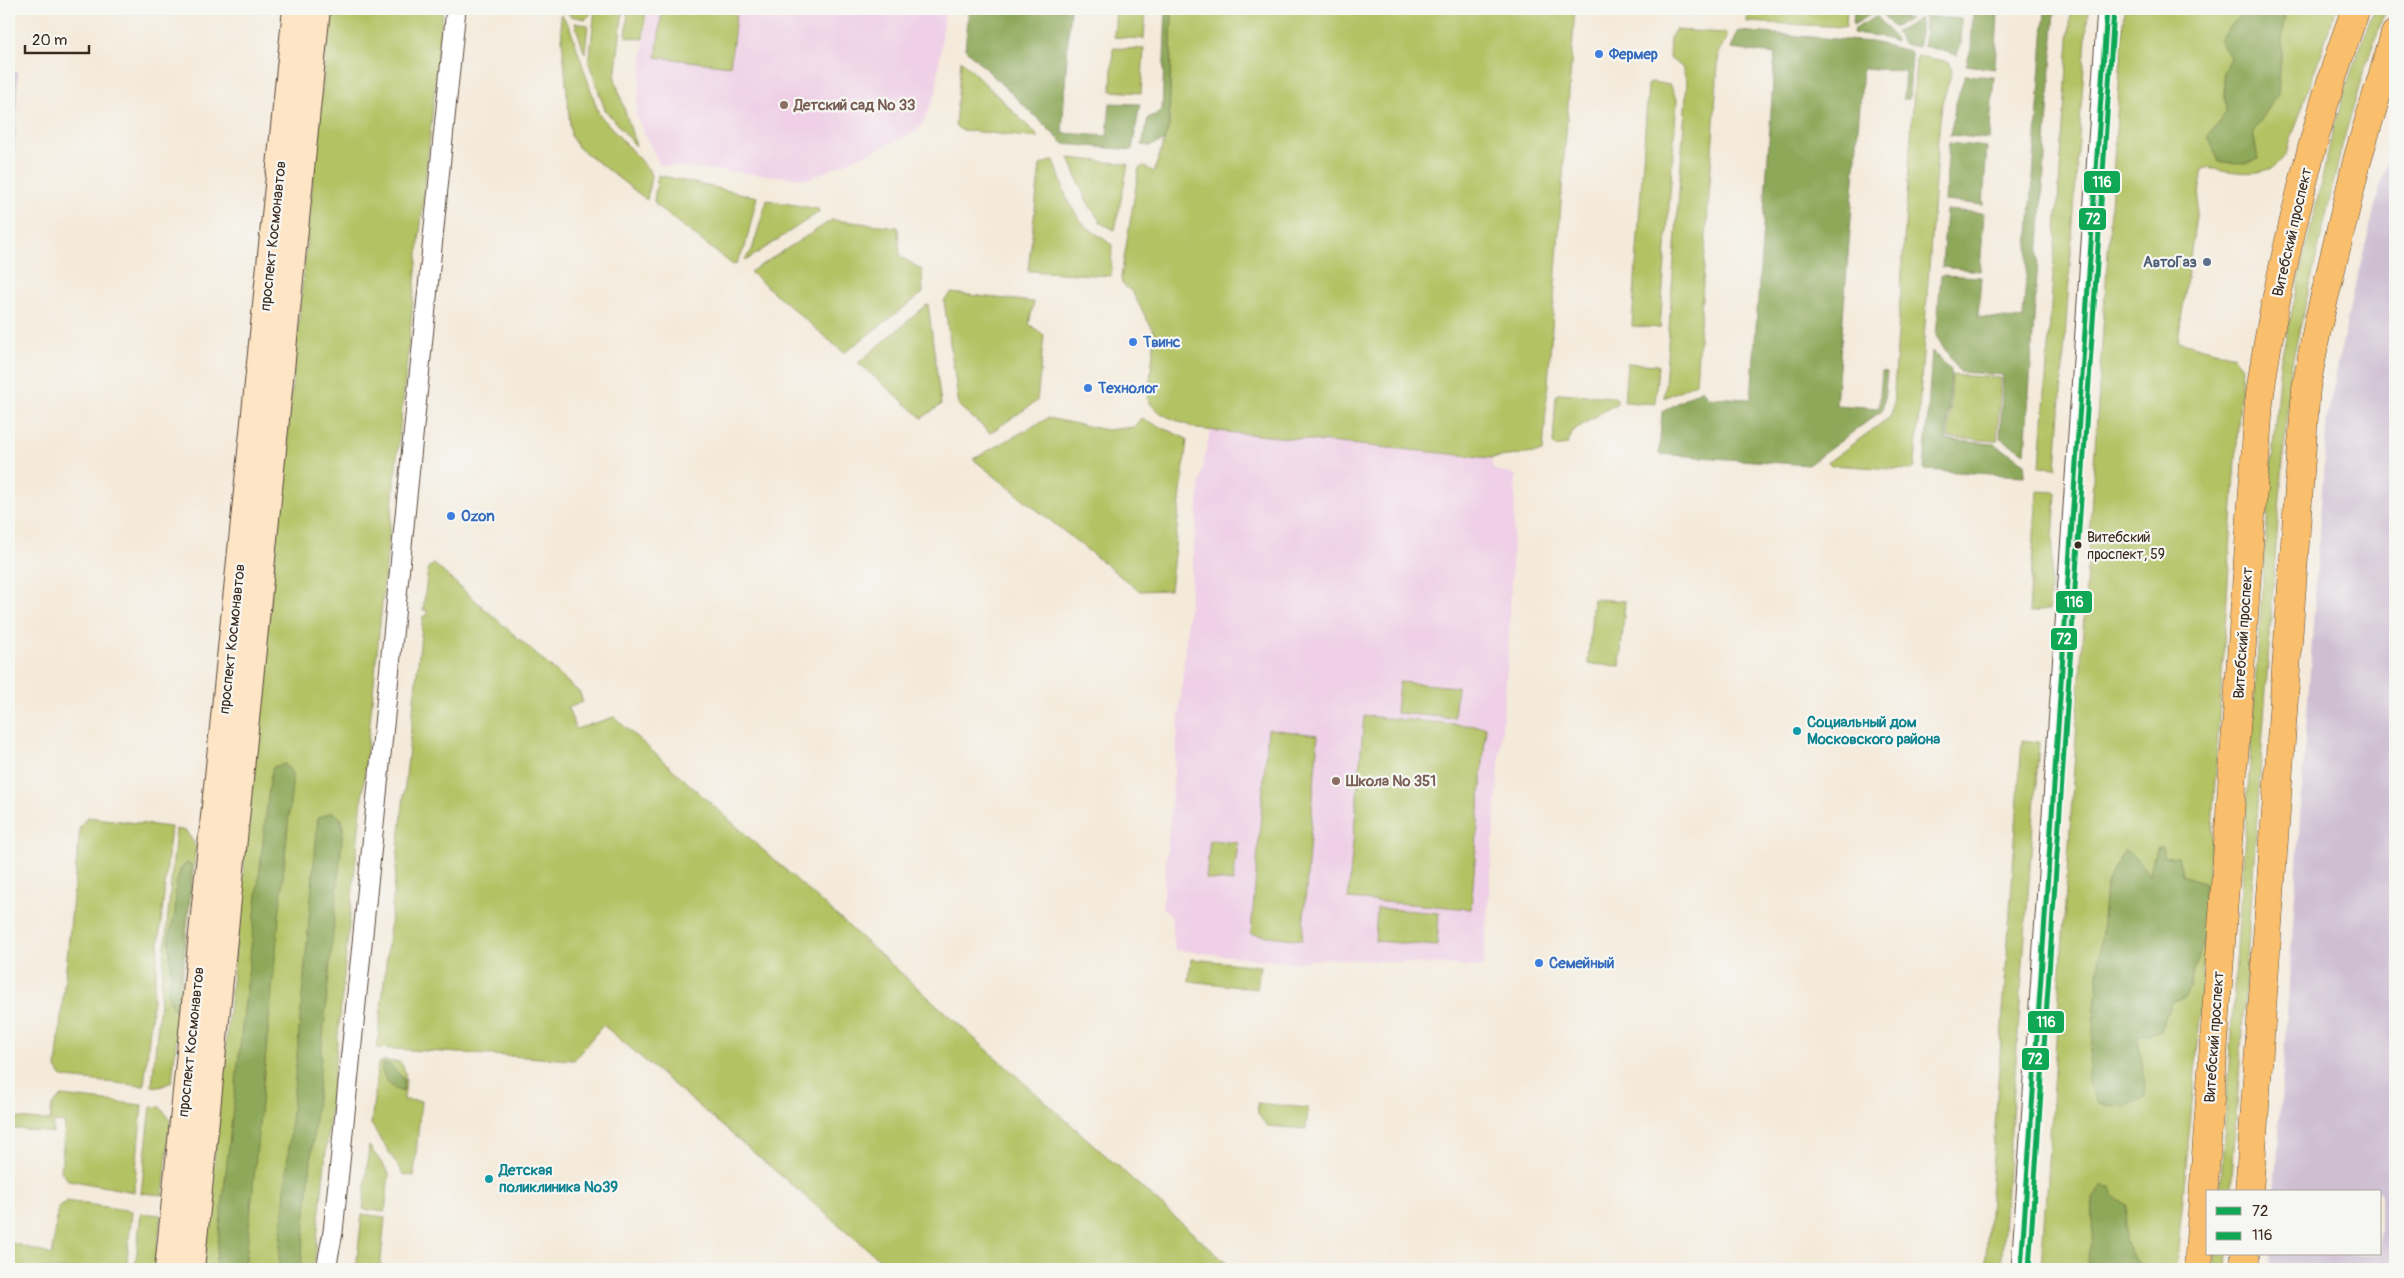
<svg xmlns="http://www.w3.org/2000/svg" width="2404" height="1278" font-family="Pangolin,sans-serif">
	<rect width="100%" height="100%" fill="#f6f6f2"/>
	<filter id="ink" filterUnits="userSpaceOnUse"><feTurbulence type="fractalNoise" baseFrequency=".02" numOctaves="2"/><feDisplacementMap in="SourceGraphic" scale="10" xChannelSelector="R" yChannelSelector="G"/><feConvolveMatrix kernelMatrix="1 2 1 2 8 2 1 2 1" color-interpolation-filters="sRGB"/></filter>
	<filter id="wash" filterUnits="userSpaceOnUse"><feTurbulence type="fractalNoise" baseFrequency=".0096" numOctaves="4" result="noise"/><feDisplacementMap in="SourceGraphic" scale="20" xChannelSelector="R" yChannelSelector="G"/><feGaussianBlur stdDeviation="1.12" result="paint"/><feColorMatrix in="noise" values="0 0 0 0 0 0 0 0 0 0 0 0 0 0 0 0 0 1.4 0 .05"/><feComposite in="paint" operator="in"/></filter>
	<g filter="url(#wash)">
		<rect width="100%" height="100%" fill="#f4eada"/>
		<g fill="#efd0e6">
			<path d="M 648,9 L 945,9 L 936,93 L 922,125 L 914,133 L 808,179 L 660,165 L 636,116 Z"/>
			<path d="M 1210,430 L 1491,458 L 1493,469 L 1516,475 L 1508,655 L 1483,967 L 1324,958 L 1295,963 L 1175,950 L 1171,916 L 1162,907 L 1200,482 Z"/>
		</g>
		<g fill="#cdbed2">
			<path d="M 9,72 L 18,72 L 13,186 L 9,186 Z"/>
			<path d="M 2395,127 L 2395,1269 L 2270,1269 L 2271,1254 L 2380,1254 L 2380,1192 L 2275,1192 L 2327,416 L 2351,302 Z"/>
		</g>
		<g fill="#b3c264" stroke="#777641">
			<path d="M 330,9 L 443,9 L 315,1259 L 311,1269 L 203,1269 Z"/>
			<path d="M 566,9 L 591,9 L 590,15 L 586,19 L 570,16 Z"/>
			<path d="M 595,9 L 623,9 L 615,79 L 636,146 L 605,110 L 589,63 Z"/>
			<path d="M 628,9 L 646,9 L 643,39 L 626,37 Z"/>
			<path d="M 662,9 L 737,9 L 730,66 L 656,57 Z"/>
			<path d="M 1116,9 L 1146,9 L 1144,39 L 1114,37 Z"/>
			<path d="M 1172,9 L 1575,9 L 1543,452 L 1491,458 L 1197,429 C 1183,422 1152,415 1148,398 L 1155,334 L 1132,292 L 1122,284 L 1121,277 L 1139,168 L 1144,166 L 1154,172 L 1169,126 Z"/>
			<path d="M 1748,9 L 1847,9 L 1846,27 L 1747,22 Z"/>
			<path d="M 2071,9 L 2088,9 L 2056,468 L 2040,467 Z"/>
			<path d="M 2124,9 L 2336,9 L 2286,154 C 2283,158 2279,163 2275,166 C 2255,179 2224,169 2203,168 L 2178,341 L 2233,356 L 2242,367 L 2198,1043 L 2176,1269 L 2041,1269 Z"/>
			<path d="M 2374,9 L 2386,9 L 2364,70 L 2343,142 L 2291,367 L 2276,546 L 2231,1192 L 2220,1192 L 2265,545 L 2280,363 L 2331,139 L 2345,89 Z"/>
			<path d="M 562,15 L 570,28 L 599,114 L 649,170 L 651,176 L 647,200 L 578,147 L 571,137 L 560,16 Z"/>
			<path d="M 575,23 L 588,25 L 585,53 L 584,52 Z"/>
			<path d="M 1675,30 L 1725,33 L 1727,37 L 1719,51 L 1696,383 L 1664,398 L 1687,82 L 1682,67 L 1669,58 L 1670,38 Z"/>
			<path d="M 1113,48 L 1144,49 L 1141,93 L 1111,91 Z"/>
			<path d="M 1918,56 L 1950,62 L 1952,72 L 1942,103 L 1938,140 L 1915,467 L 1909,470 L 1831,465 L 1828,462 L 1890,417 L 1893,408 L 1916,59 Z"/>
			<path d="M 961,60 L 1036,134 L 1037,138 L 961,130 L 955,126 Z"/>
			<path d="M 1652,82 L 1670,85 L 1677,99 L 1660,328 L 1632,326 L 1648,85 Z"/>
			<path d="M 1069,158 L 1128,164 L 1115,230 L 1101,223 L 1086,200 Z"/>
			<path d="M 1054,160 L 1068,202 L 1084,225 L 1112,245 L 1111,276 L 1028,271 L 1040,165 Z"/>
			<path d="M 658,175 L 757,197 L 745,247 L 736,264 L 733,265 L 658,207 L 654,201 Z"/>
			<path d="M 767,200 L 818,209 L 819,212 L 747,260 L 745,259 L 752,250 Z"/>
			<path d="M 832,220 L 898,227 L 900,256 L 922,270 L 923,293 L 844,353 L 750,272 Z"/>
			<path d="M 951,293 L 1034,302 L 1029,324 L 1044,335 L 1037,401 L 990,433 L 959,406 L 944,301 Z"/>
			<path d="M 928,304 L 941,405 L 922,418 L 858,363 Z"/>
			<path d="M 1627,363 L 1658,365 L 1655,404 L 1624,402 Z"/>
			<path d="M 1952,375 L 2001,378 L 1997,441 L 1948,438 Z"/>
			<path d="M 1559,393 L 1614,397 L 1617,399 L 1617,403 L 1573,431 L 1567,445 L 1555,447 L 1553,444 L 1556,396 Z"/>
			<path d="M 1048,418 L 1106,430 L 1134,427 L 1141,418 L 1187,439 L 1170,590 L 1139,591 L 973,459 Z"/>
			<path d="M 2037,491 L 2056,492 L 2049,610 L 2029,612 Z"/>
			<path d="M 434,564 L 580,693 L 583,702 L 568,708 L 576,729 L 614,717 L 1233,1269 L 891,1269 L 603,1025 L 574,1060 L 377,1048 L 423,616 L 427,616 L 427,610 L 423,610 L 428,568 Z"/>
			<path d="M 1593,599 L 1625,601 L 1620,666 L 1588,664 Z"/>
			<path d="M 1399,682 L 1457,687 L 1454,718 L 1396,713 Z"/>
			<path d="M 1364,716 L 1486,727 L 1471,909 L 1348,899 Z"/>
			<path d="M 1268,729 L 1318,735 L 1302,940 L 1251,934 Z"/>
			<path d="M 2022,740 L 2039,742 L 2001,1269 L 1985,1269 Z"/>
			<path d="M 87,817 L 171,827 L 144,1086 L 66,1078 L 61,1076 L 56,1068 L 80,827 Z"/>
			<path d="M 176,829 L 186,831 L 196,846 L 172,1082 L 160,1087 L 152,1086 Z"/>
			<path d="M 1210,840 L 1238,843 L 1233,882 L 1206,879 Z"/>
			<path d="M 1377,908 L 1439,913 L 1437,946 L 1375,941 Z"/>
			<path d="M 1191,959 L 1260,966 L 1257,989 L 1189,981 Z"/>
			<path d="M 383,1061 L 400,1062 C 409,1073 405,1087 404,1100 L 421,1101 L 414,1176 L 403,1174 L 371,1124 L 378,1063 Z"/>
			<path d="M 62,1096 L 142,1105 L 134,1192 L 68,1180 L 61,1172 L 65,1123 L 54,1122 L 53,1133 L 9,1128 L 9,1117 L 50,1121 L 52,1105 Z"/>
			<path d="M 1257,1103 L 1308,1108 L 1306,1129 L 1267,1126 L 1258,1114 Z"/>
			<path d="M 151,1106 L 160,1107 L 171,1120 L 163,1195 L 141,1193 Z"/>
			<path d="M 369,1146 L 389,1173 L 385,1212 L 363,1209 Z"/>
			<path d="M 67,1201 L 132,1211 L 126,1269 L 9,1269 L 9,1242 L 52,1255 L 58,1207 Z"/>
			<path d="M 141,1213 L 161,1215 L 155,1269 L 135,1269 Z"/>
			<path d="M 362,1214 L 385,1217 L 380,1269 L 356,1269 Z"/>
			<path d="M 2215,1254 L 2227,1254 L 2226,1269 L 2214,1269 Z"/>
		</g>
		<g fill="#8ea85a" stroke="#64693c">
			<path d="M 969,9 L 1070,9 L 1062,133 L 1107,136 L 1110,103 L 1140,104 L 1132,150 L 1064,144 L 965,49 Z"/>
			<path d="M 1166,9 L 1172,9 L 1169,126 L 1164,141 L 1150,146 L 1142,145 L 1148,118 L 1162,111 Z"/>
			<path d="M 1854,9 L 1870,9 L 1874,13 L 1853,25 Z"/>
			<path d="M 1886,9 L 1890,14 L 1910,19 L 1893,27 L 1879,10 Z"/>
			<path d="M 2045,9 L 2055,9 L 2025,453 L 2000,438 L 2003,375 L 1960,372 L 1936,336 L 1941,275 L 1981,277 L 1978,317 L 2023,319 Z"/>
			<path d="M 2238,9 L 2285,9 L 2278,94 L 2253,132 L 2258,159 L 2246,163 L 2219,162 L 2208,136 L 2226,113 L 2223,73 L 2230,57 L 2219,40 L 2240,16 Z"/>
			<path d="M 1973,11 L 1998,11 L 1995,69 L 1966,65 L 1971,49 Z"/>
			<path d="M 1877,16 L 1896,40 L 1896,42 L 1879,36 L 1853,33 L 1854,29 Z"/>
			<path d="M 1925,16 L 1961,19 L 1961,44 L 1957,55 L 1924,46 Z"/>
			<path d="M 1921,18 L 1919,47 L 1903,44 L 1896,32 Z"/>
			<path d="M 1738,31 L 1872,42 L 1910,51 L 1912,56 L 1909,99 L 1903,99 L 1905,71 L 1863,68 L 1836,405 L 1879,408 L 1882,371 L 1887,372 L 1883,410 L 1808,465 L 1659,454 L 1662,412 L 1702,389 L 1707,397 L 1751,399 L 1775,54 L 1731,49 Z"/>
			<path d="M 1965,75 L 1994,77 L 1989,139 L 1950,135 L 1956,103 Z"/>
			<path d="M 1949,143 L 1987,147 L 1983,205 L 1945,201 Z"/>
			<path d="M 1946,210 L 1984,213 L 1980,271 L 1942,267 Z"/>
			<path d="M 1932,351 L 1951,370 L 1946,440 L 1995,444 L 2025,463 L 2024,476 L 1924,470 Z"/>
			<path d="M 285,764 L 292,773 L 292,784 L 245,1269 L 215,1269 L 270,779 L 273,767 Z"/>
			<path d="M 332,812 L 342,819 L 343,829 L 301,1265 L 299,1269 L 278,1269 L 318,818 Z"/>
			<path d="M 2163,847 L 2165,857 L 2178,856 L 2182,875 L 2204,883 L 2204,940 L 2186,997 L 2171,1002 L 2160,1031 L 2138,1036 C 2140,1056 2147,1081 2144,1098 L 2125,1107 L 2098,1104 L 2088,1083 L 2106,887 L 2114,868 L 2125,850 L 2139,861 L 2149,875 L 2156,849 Z"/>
			<path d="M 187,863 L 192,866 L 177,1010 L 173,1009 L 168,995 L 171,972 L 169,937 L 175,913 L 176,883 L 181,868 Z"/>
			<path d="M 381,1064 L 389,1064 L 404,1079 L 403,1092 C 390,1089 382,1077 381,1064 Z"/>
			<path d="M 2101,1186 L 2111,1187 L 2114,1196 L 2127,1205 L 2125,1243 L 2142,1269 L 2089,1269 L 2087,1260 L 2092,1240 L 2093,1198 Z"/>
		</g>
	</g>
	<g filter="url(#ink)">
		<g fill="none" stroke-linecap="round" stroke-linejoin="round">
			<defs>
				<g id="street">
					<path d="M 326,1269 L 333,1232 L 456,9"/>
					<path d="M 2021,1269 L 2107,9"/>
				</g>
				<g id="secondary">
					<path d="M 168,1269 L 296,9"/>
					<path d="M 191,1269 L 317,9"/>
				</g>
				<g id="primary">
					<path d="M 2249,1192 L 2306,388 L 2318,324 L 2358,157 L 2395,34"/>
					<path d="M 2198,1269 L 2259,403 C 2266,342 2279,283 2293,224 C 2310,151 2329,79 2356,9"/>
					<path d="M 2245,1269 L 2245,1254"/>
				</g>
			</defs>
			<use href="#street" stroke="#57473a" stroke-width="21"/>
			<use href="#secondary" stroke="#57473a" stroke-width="28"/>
			<use href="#primary" stroke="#57473a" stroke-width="29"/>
			<use href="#street" stroke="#fff" stroke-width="19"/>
			<use href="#secondary" stroke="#fde5c5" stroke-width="26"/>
			<use href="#primary" stroke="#f9bf6d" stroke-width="28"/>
			<defs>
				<path id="bus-1" d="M 2021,1269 L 2107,9"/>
				<path id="bus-2" d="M 2029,1269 L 2114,10"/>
			</defs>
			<use href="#bus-1" stroke="#f6f6f2" stroke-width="9"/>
			<use href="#bus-2" stroke="#f6f6f2" stroke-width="9"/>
			<use href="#bus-1" stroke="#10a855" stroke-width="5"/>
			<use href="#bus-2" stroke="#10a855" stroke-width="5"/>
		</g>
	</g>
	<g fill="#3f7fe0" stroke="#f6f6f2" stroke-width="2">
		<circle cx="1599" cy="54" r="5"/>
		<circle cx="1133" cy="342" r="5"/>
		<circle cx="1088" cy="388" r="5"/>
		<circle cx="451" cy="516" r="5"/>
		<circle cx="1539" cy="963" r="5"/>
	</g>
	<g fill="#8d6e63" stroke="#f6f6f2" stroke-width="2">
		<circle cx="784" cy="105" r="5"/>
		<circle cx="1336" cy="781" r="5"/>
	</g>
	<circle fill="#5c6f8a" stroke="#f6f6f2" stroke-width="2" cx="2207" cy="262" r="5"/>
	<circle fill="#3b2a1e" stroke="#f6f6f2" stroke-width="2" cx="2078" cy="545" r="4.5"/>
	<g fill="#0f9aa8" stroke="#f6f6f2" stroke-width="2">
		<circle cx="1797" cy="731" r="5"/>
		<circle cx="489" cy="1179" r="5"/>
	</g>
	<g text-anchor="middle" stroke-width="4.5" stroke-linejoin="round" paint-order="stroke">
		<g font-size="14" fill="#3b2a1e" stroke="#f6f6f2" text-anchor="start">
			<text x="2087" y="542">Витебский<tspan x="2087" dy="17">проспект, 59</tspan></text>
		</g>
		<g font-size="15" font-weight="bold" fill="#366cbe" stroke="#f6f6f2" text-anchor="start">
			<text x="1609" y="59">Фермер</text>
			<text x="1143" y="347">Твинс</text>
			<text x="1098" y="393">Технолог</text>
			<text x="461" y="521">Ozon</text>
			<text x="1549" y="968">Семейный</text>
		</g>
		<g font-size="15" font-weight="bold" fill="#785e54" stroke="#f6f6f2" text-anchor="start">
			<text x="794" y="110">Детский сад № 33</text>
			<text x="1346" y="786">Школа № 351</text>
		</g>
		<g font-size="15" fill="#3b2a1e" stroke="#f6f6f2">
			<text transform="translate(2292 232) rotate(-77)" y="5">Витебский проспект</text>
			<text transform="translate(273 236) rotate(-84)" y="5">проспект Космонавтов</text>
			<text transform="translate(2243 633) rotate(-86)" y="5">Витебский проспект</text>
			<text transform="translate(232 639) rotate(-84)" y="5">проспект Космонавтов</text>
			<text transform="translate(2214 1037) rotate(-86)" y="5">Витебский проспект</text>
			<text transform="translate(191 1042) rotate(-84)" y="5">проспект Космонавтов</text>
		</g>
		<g font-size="15" font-weight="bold" fill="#4e5e75" stroke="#f6f6f2" text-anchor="end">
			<text x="2197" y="267">АвтоГаз</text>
		</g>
		<g font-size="15" font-weight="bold" fill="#0d838f" stroke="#f6f6f2" text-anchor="start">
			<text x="1807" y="727">Социальный дом<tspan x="1807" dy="17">Московского района</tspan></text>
			<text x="499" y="1175">Детская<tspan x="499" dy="17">поликлиника №39</tspan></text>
		</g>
	</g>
	<g stroke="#f6f6f2" stroke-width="2">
		<rect x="2083" y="170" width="38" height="24" rx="5" fill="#10a855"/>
		<rect x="2078" y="207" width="29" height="24" rx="5" fill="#10a855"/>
		<rect x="2055" y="590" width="38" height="24" rx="5" fill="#10a855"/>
		<rect x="2050" y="627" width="28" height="24" rx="5" fill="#10a855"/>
		<rect x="2027" y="1010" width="38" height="24" rx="5" fill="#10a855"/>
		<rect x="2021" y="1047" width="29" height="24" rx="5" fill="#10a855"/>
	</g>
	<g font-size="14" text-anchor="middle" font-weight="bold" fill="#fff">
		<text x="2102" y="187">116</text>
		<text x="2093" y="224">72</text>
		<text x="2074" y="607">116</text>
		<text x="2064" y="644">72</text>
		<text x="2046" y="1027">116</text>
		<text x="2035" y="1064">72</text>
	</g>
	<rect width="2404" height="1278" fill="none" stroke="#f6f6f2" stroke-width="30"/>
	<rect x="2206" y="1190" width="175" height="65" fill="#f6f6f2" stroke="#aba49d"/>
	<rect x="2216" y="1207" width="25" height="8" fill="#10a855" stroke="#aba49d"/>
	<text x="2252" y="1216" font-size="15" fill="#3b2a1e">72</text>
	<rect x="2216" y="1232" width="25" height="8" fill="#10a855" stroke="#aba49d"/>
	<text x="2252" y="1240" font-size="15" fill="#3b2a1e">116</text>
	<path d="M25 45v8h64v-8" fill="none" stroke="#3b2a1e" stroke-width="2.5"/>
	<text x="32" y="45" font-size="15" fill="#3b2a1e" stroke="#f6f6f2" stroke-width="4" paint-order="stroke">20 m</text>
</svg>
